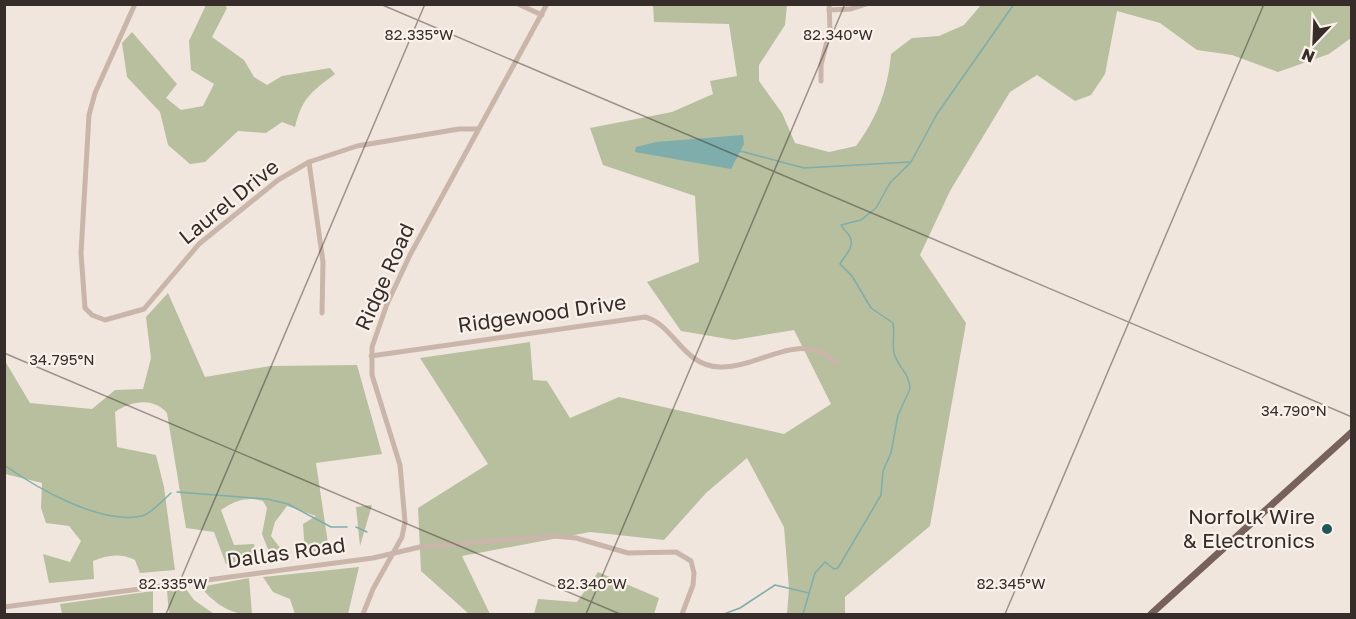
<svg xmlns="http://www.w3.org/2000/svg" width="1356" height="619" font-family="'Golos Text',sans-serif">
	<rect width="100%" height="100%" fill="#f1e6dd"/>
	<g fill="#b7bf9e">
		<path d="M 206,5 L 225,5 L 227,8 L 212,37 L 244,60 L 254,77 L 267,85 L 282,76 L 330,68 L 335,74 C 311,92 302,98 295,127 L 282,122 L 266,133 L 238,131 L 205,162 L 190,164 L 168,145 L 160,112 L 127,77 L 122,43 L 132,32 L 177,84 L 166,98 L 181,110 L 203,106 L 214,84 L 191,70 L 189,41 Z"/>
		<path d="M 653,5 L 787,5 L 785,25 L 759,65 L 759,81 L 782,113 L 795,143 L 829,152 L 856,146 C 877,118 888,89 891,54 L 912,38 L 939,36 L 964,25 L 981,5 L 1351,5 L 1351,38 L 1329,54 L 1278,72 L 1232,55 L 1197,50 L 1160,23 L 1117,11 L 1105,74 L 1091,95 L 1075,101 L 1037,75 L 1010,92 L 950,191 L 920,255 L 966,323 L 930,526 L 845,597 L 845,614 L 787,614 L 789,588 L 784,527 L 747,458 L 706,493 L 664,540 L 590,532 L 462,556 L 490,614 L 469,614 L 421,571 L 418,508 L 488,464 L 420,358 L 530,342 L 533,380 L 547,381 L 570,418 L 619,397 L 784,434 L 831,404 L 794,330 L 734,340 L 681,331 L 647,282 L 699,262 L 695,196 L 603,165 L 590,128 L 672,112 L 713,94 L 710,81 L 737,76 L 729,24 L 654,22 Z"/>
		<path d="M 168,293 L 205,377 L 270,366 L 357,365 L 382,454 L 316,463 L 329,550 L 305,552 L 303,524 L 316,516 L 287,506 L 275,522 L 271,536 L 287,557 L 271,557 L 262,534 L 267,508 L 263,501 C 247,496 234,501 221,510 L 234,545 L 254,544 L 256,557 L 226,564 L 214,532 L 186,528 L 167,413 C 153,397 131,401 115,412 L 117,447 L 156,455 L 164,487 L 175,570 L 140,573 L 135,560 C 121,553 107,555 93,561 L 94,579 L 49,583 L 43,554 L 70,562 L 81,541 L 69,526 L 46,523 L 41,508 L 42,483 L 5,474 L 5,361 L 30,403 L 92,409 L 115,390 L 143,389 L 151,358 L 146,317 Z"/>
		<path d="M 372,505 L 360,546 L 356,507 Z"/>
		<path d="M 359,567 L 348,614 L 295,614 L 290,599 L 273,592 L 263,577 Z"/>
		<path d="M 598,572 L 659,598 L 654,614 L 534,614 L 538,599 L 577,602 Z"/>
		<path d="M 249,578 L 252,614 C 229,615 215,603 200,587 Z"/>
		<path d="M 186,589 L 194,600 L 214,614 L 169,614 L 167,591 Z"/>
		<path d="M 153,591 L 153,614 L 62,614 L 60,604 Z"/>
	</g>
	<path fill="#7eadab" d="M 743,135 L 744,144 L 731,169 L 635,152 L 636,147 L 656,142 Z"/>
	<g fill="none" stroke-linecap="round" stroke-linejoin="round">
		<g stroke="#7eadab" stroke-width="1.5">
			<path d="M 740,151 L 804,168 L 910,162"/>
			<path d="M 4,465 C 37,488 100,525 142,516 C 152,513 163,500 171,493"/>
			<path d="M 177,492 L 267,499 L 288,504 L 331,527 L 347,527"/>
			<path d="M 356,527 L 367,532"/>
			<path d="M 724,614 L 740,608 L 775,585 L 809,593"/>
			<path d="M 803,614 L 815,573 L 825,562 L 834,569 L 838,568 L 881,495 L 883,471 L 891,453 L 898,415 L 910,389 C 910,374 897,366 894,353 C 892,344 895,333 893,323 L 871,308 L 852,276 L 840,264 C 844,256 855,248 850,237 C 848,232 843,230 841,225 L 861,220 L 876,208 L 890,183 L 911,162 L 937,114 L 1014,4"/>
		</g>
		<g stroke="#c9b5aa" stroke-width="5">
			<path d="M 135,4 L 95,93 L 89,115 L 81,253 L 85,308 L 92,315 L 105,320 L 144,309 L 199,244 L 278,180 L 309,162 L 357,146 L 459,129 L 478,129"/>
			<path d="M 518,4 L 542,15"/>
			<path d="M 829,10 L 851,9 L 866,4"/>
			<path d="M 821,81 L 821,65 L 830,29 L 829,4"/>
			<path d="M 309,162 L 323,262 L 322,313"/>
			<path d="M 371,356 L 645,317 C 675,325 682,366 720,367 C 762,368 801,327 837,364"/>
			<path d="M 4,607 L 373,558 L 420,547 L 554,536 L 576,538 L 628,553 L 676,552 L 691,561 L 694,573 L 693,585 L 682,614"/>
			<path d="M 363,614 L 373,589 L 402,537 L 405,522 L 400,465 L 372,375 L 372,347 L 387,304 L 410,255 L 547,4"/>
		</g>
		<path stroke="#77625b" stroke-width="7" d="M 1151,614 L 1352,432"/>
	</g>
	<path fill="none" stroke="#362c29" stroke-width="1.5" stroke-opacity="0.45" d="M 380,4 L 1352,417M 4,8 L 6,4M 4,353 L 620,614M 166,614 L 425,4M 586,614 L 845,4M 1005,614 L 1264,4"/>
	<circle fill="#205655" stroke="#f9f1ea" stroke-width="2" cx="1327" cy="529" r="6"/>
	<g text-anchor="middle" stroke-width="4.5" stroke-linejoin="round" paint-order="stroke">
		<g font-size="21" fill="#362c29" stroke="#f9f1ea">
			<text transform="translate(229 202) rotate(-39)" y="7">Laurel Drive</text>
			<text transform="translate(385 277) rotate(-66)" y="7">Ridge Road</text>
			<text transform="translate(542 314) rotate(-8)" y="7">Ridgewood Drive</text>
			<text transform="translate(286 553) rotate(-8)" y="7">Dallas Road</text>
		</g>
		<g font-size="21" fill="#362c29" stroke="#f9f1ea" text-anchor="end">
			<text x="1315" y="524">Norfolk Wire<tspan x="1315" dy="24">&amp; Electronics</tspan></text>
		</g>
	</g>
	<g font-size="15" text-anchor="middle" fill="#362c29" stroke="#f9f1ea" stroke-width="4.5" stroke-linejoin="round" paint-order="stroke">
		<text x="419" y="40">82.335°W</text>
		<text x="838" y="40">82.340°W</text>
		<text x="62" y="365">34.795°N</text>
		<text x="1294" y="416">34.790°N</text>
		<text x="173" y="589">82.335°W</text>
		<text x="592" y="589">82.340°W</text>
		<text x="1011" y="589">82.345°W</text>
	</g>
	<rect width="1356" height="619" fill="none" stroke="#362c29" stroke-width="12"/>
	<g transform="translate(1314 42) rotate(203)" stroke="#f9f1ea" stroke-width="4.5" paint-order="stroke">
	<path d="M0-4.5L10 22L0 15L-10 22Z" fill="#362c29"/>
	<text y="-9" font-size="16" font-weight="bold" text-anchor="middle" fill="#362c29">N</text>
	</g>
</svg>
